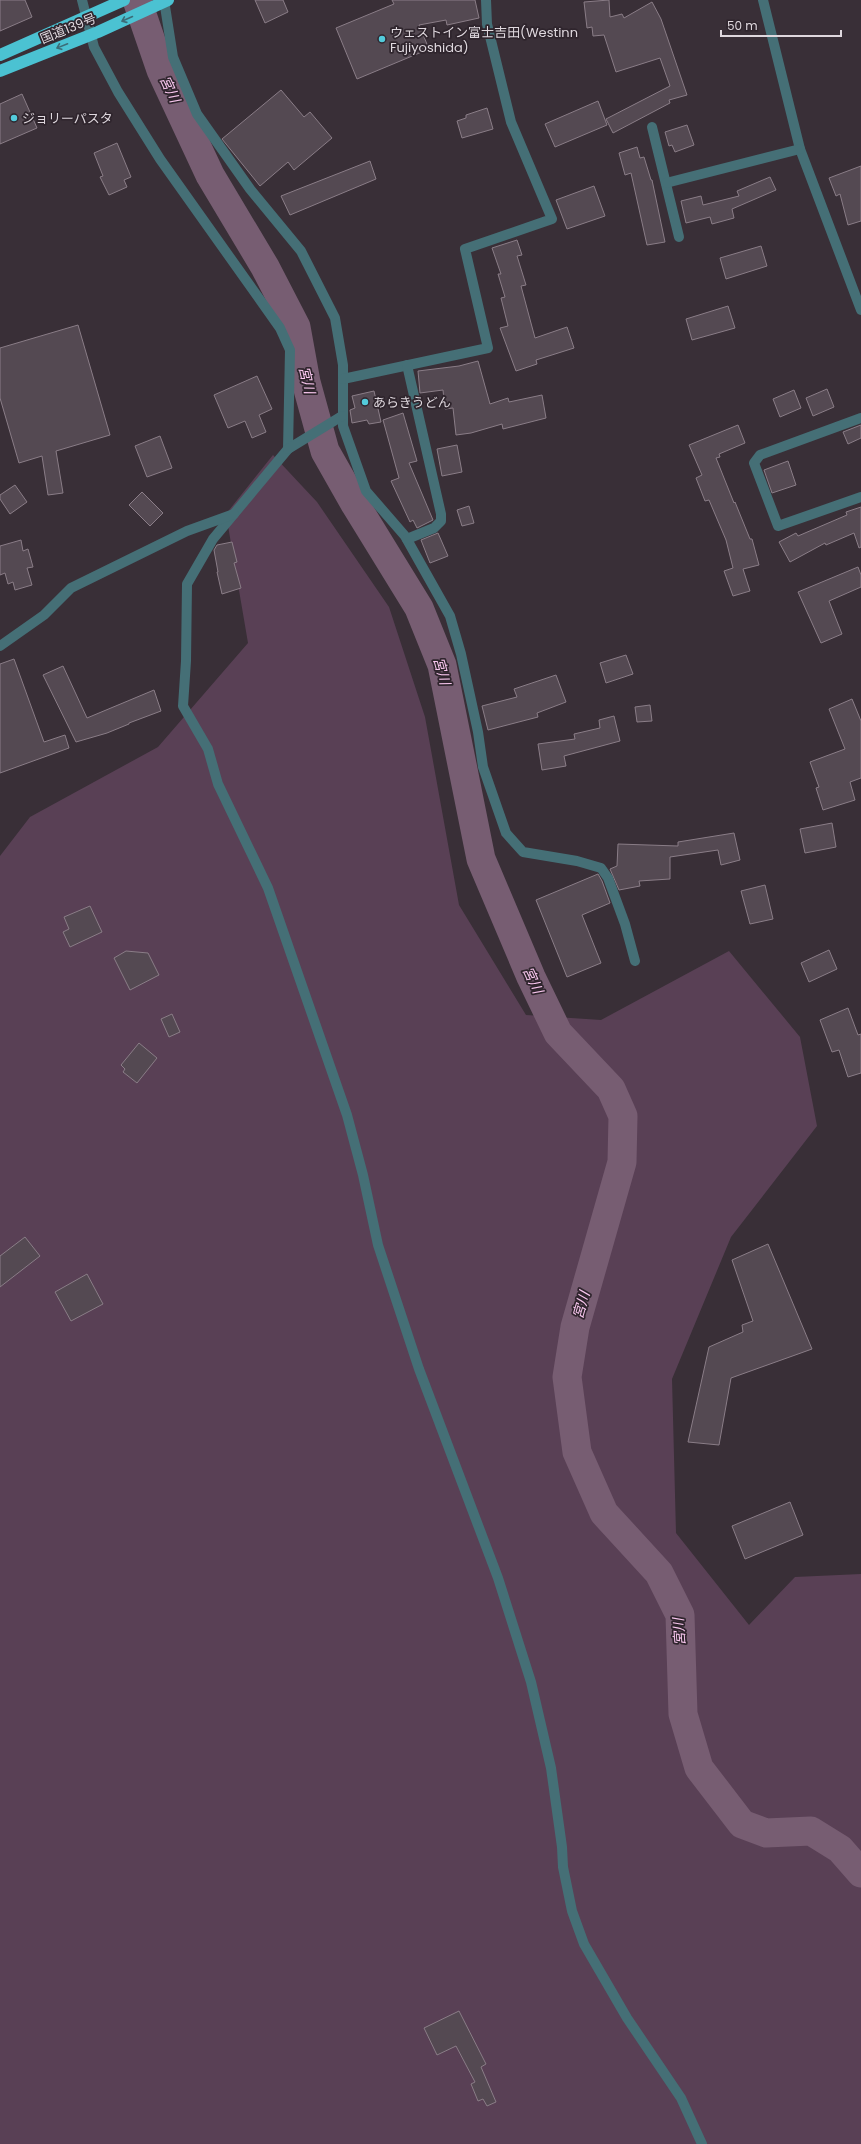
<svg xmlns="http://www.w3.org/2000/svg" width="861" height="2144" font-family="Poppins,'Noto Sans JP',sans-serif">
	<rect width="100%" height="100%" fill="#392f37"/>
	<path fill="#594055" d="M 273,455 L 317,502 L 389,607 L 425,717 L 459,905 L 526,1015 L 601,1020 L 729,951 L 800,1037 L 817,1126 L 731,1237 L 672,1379 L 676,1533 L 749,1625 L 795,1577 L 861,1574 L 861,2144 L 0,2144 L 0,856 L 30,817 L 158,747 L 248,643 L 226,514 Z"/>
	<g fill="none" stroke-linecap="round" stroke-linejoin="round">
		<path stroke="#775d72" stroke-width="29" d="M 137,0 L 161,70 L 210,175 L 265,267 L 296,327 L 306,382 L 325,451 L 355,504 L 419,608 L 442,665 L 481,859 L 531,977 L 558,1033 L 611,1089 L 623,1116 L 622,1162 L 575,1327 L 567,1377 L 577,1452 L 604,1513 L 659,1573 L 680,1615 L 683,1714 L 699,1768 L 742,1824 L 766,1833 L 811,1831 L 840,1849 L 861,1873"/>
	</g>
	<g fill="#544952" stroke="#8a7d87">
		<path d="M 0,0 L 25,0 L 32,17 L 0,31 Z"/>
		<path d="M 255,0 L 283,0 L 288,12 L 265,23 Z"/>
		<path d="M 392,0 L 475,0 L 479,18 L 447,25 L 446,20 L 419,25 L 429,49 L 357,79 L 336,28 L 394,4 Z"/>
		<path d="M 609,0 L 610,17 L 622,14 L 624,18 L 652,2 L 661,19 L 687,95 L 669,100 L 670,103 L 613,133 L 606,119 L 670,86 L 660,58 L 616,72 L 604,35 L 593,36 L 592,27 L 587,28 L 584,2 Z"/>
		<path d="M 281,90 L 304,117 L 310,112 L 332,138 L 294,170 L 288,162 L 260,186 L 222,139 Z"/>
		<path d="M 22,94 L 37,128 L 0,144 L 0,104 Z"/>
		<path d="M 598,101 L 607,125 L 555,147 L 545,124 Z"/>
		<path d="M 487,108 L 493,129 L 462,138 L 457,121 L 466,118 L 466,115 Z"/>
		<path d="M 687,125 L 694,145 L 675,152 L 672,145 L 669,146 L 665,132 Z"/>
		<path d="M 117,143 L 131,177 L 124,180 L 127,187 L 109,195 L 100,177 L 103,176 L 94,153 Z"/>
		<path d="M 637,147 L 640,158 L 644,157 L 651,180 L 652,180 L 665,242 L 647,245 L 631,173 L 625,175 L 619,153 Z"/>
		<path d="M 370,161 L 376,179 L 290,215 L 281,196 Z"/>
		<path d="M 861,166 L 861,221 L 848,225 L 840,194 L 836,196 L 829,178 Z"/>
		<path d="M 770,177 L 776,190 L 732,209 L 734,218 L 712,224 L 710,217 L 686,223 L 681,201 L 701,196 L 703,205 L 739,196 L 737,191 Z"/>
		<path d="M 594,186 L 605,216 L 567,229 L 556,200 Z"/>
		<path d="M 517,240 L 522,255 L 517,256 L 526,285 L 521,286 L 535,338 L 567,327 L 574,348 L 536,360 L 537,364 L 516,371 L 500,328 L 508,326 L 501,298 L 505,297 L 498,274 L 501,274 L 492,248 Z"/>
		<path d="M 761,246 L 767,266 L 726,279 L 720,258 Z"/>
		<path d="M 728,306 L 735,328 L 692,340 L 686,319 Z"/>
		<path d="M 78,325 L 110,435 L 56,451 L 63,493 L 48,495 L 42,456 L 19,463 L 0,398 L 0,348 Z"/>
		<path d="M 478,361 L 490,404 L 508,398 L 509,402 L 542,395 L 546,418 L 503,429 L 502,424 L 471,433 L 456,435 L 453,408 L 445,409 L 443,390 L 420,393 L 418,371 L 459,366 Z"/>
		<path d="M 257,376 L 272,409 L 259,415 L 266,432 L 252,438 L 245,421 L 228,428 L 214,395 Z"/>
		<path d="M 827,389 L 834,407 L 813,416 L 806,398 Z"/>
		<path d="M 794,390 L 801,408 L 780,417 L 773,399 Z"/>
		<path d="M 374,391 L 381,422 L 369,424 L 367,420 L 352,423 L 350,410 L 355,408 L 352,396 Z"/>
		<path d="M 403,413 L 417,461 L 409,463 L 433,520 L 417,528 L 413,520 L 410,522 L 391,481 L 399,478 L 383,420 Z"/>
		<path d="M 738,425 L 745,443 L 719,454 L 720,457 L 716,458 L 734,503 L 735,502 L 750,539 L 752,539 L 759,565 L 743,569 L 750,591 L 733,596 L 724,571 L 733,568 L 726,540 L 709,500 L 705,501 L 696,478 L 702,475 L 689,445 Z"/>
		<path d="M 861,425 L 861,438 L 848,444 L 843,432 Z"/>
		<path d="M 160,436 L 172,468 L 147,477 L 135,446 Z"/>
		<path d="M 457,445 L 462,472 L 442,476 L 437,449 Z"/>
		<path d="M 788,461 L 796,485 L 772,493 L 764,470 Z"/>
		<path d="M 15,485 L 27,502 L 10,514 L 0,499 L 0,495 Z"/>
		<path d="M 142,492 L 163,513 L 150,526 L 129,505 Z"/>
		<path d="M 469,506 L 474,523 L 462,526 L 457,510 Z"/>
		<path d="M 861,507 L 861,547 L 859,548 L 854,533 L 826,545 L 825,543 L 790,562 L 779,542 L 796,533 L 798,536 L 847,515 L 846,512 Z"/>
		<path d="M 438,533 L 448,556 L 430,563 L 421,540 Z"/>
		<path d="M 21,540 L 23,551 L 28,549 L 33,567 L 27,568 L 32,585 L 15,590 L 13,582 L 8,584 L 5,573 L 0,575 L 0,546 Z"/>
		<path d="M 232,542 L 237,562 L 234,563 L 241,588 L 222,594 L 217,572 L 218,572 L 214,550 L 217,545 Z"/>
		<path d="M 858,567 L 861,575 L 861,587 L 829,601 L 842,634 L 821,643 L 798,592 Z"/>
		<path d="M 626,655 L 633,674 L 606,683 L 600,663 Z"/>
		<path d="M 14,659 L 44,742 L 65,735 L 69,748 L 0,773 L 0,664 Z"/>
		<path d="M 63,666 L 87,718 L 154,690 L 161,711 L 129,723 L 129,724 L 107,733 L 76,742 L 43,675 Z"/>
		<path d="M 556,675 L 566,702 L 537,713 L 538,717 L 488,730 L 482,706 L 517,697 L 514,689 Z"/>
		<path d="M 852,699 L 861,721 L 861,778 L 850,782 L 855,800 L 823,810 L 816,788 L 819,787 L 810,762 L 845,749 L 829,709 Z"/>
		<path d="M 650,705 L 652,721 L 637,722 L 635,707 Z"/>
		<path d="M 614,716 L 620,741 L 564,756 L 566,766 L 542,770 L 538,744 L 575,739 L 574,734 L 600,728 L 599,720 Z"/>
		<path d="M 832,823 L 836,847 L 805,853 L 800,829 Z"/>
		<path d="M 734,833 L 740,860 L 721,865 L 718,850 L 670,857 L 670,879 L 639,881 L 640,886 L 619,890 L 610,869 L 617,866 L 618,844 L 678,846 L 678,842 Z"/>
		<path d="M 598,874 L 602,881 L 610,903 L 582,915 L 601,963 L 567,977 L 536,900 Z"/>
		<path d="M 765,885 L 773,919 L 750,924 L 741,891 Z"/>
		<path d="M 90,906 L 102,932 L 70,947 L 63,932 L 69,929 L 64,917 Z"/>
		<path d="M 829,950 L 837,969 L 809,982 L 801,963 Z"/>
		<path d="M 126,951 L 148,953 L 159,975 L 130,990 L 114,958 Z"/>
		<path d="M 848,1008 L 858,1035 L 861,1034 L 861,1073 L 848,1077 L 839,1050 L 832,1052 L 820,1020 Z"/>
		<path d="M 172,1014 L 180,1032 L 169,1037 L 161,1019 Z"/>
		<path d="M 139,1043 L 157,1058 L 137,1083 L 123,1072 L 125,1069 L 121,1065 Z"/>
		<path d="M 25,1237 L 40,1256 L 0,1287 L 0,1256 Z"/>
		<path d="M 768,1244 L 812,1349 L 731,1378 L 719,1445 L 688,1442 L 709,1347 L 743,1332 L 742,1325 L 753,1321 L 732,1260 Z"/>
		<path d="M 87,1274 L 103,1304 L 71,1321 L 55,1292 Z"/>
		<path d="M 790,1502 L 803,1535 L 745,1559 L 732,1526 Z"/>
		<path d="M 459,2011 L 486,2064 L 481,2067 L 496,2102 L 487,2106 L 483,2099 L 478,2101 L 471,2084 L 475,2082 L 456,2046 L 437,2055 L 424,2028 Z"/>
	</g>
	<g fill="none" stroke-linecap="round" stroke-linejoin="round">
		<g stroke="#456f76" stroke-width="10">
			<path d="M 82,0 L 94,47 L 118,92 L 160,159 L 280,328 L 290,350 L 288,449 L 213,539 L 187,584 L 186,661 L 183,706 L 208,749 L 218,784 L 268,888 L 347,1115 L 363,1175 L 378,1245 L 419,1369 L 498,1578 L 531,1682 L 551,1768 L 562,1847 L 563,1867 L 572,1911 L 584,1944 L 627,2018 L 681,2098 L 702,2144"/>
			<path d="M 164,0 L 173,57 L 197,114 L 250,189 L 301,251 L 335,318 L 343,365 L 343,426 L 366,491 L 405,536 L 450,616 L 461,654 L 478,732 L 483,767 L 506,833 L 523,852 L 577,861 L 601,868 L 608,878 L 625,924 L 635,961"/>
			<path d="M 763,0 L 800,149 L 861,310"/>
			<path d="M 652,127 L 679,237"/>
			<path d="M 666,183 L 800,149"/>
			<path d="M 343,379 L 488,348 L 465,249 L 552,219 L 511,122 L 487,24 L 486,0"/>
			<path d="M 861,418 L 760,455 L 754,463 L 778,526 L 861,497"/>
			<path d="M 288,449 L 342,416"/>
			<path d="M 407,539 L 434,528 L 441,521 L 441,514 L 407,365"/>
			<path d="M 0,646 L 44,615 L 71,588 L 187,531 L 234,514"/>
		</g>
		<g stroke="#4bc2d2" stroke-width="12">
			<path d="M 0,55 L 124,0"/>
			<path d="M 0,71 L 98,32 L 168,0"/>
		</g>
	</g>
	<defs><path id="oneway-shaft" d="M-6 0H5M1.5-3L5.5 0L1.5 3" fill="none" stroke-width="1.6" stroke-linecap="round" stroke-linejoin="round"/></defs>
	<g stroke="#3c6c77">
		<use href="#oneway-shaft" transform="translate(127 19) rotate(156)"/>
		<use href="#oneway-shaft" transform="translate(62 46) rotate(158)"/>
	</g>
	<g fill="#53cbdb" stroke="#2f252d" stroke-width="1.5">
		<circle cx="382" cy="39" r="4"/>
		<circle cx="14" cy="118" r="4"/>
		<circle cx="365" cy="402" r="4"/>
	</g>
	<g text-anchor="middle" stroke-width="3.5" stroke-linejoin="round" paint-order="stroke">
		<g font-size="13" fill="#dfd8de" stroke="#2f252d">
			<text transform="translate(68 28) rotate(-22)" y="5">国道139号</text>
		</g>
		<g font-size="13" fill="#dfd8de" stroke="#2f252d" text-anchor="start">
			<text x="390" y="37">ウェストイン富士吉田(Westinn<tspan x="390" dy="15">Fujiyoshida)</tspan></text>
			<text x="22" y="123">ジョリーパスタ</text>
			<text x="373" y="407">あらきうどん</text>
		</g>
		<g font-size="14" font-style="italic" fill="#fac8f0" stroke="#2f252d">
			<text transform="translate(170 89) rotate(65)" y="5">宮川</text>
			<text transform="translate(307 380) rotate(77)" y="5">宮川</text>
			<text transform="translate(442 671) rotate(75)" y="5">宮川</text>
			<text transform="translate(533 980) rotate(65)" y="5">宮川</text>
			<text transform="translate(581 1305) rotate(-74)" y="5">宮川</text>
			<text transform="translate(679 1632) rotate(-94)" y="5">宮川</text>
		</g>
	</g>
	<path d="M721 30v6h120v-6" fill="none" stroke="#dfd8de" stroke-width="2"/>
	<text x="727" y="30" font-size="12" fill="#dfd8de" stroke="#2f252d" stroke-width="3" paint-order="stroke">50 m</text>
</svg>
